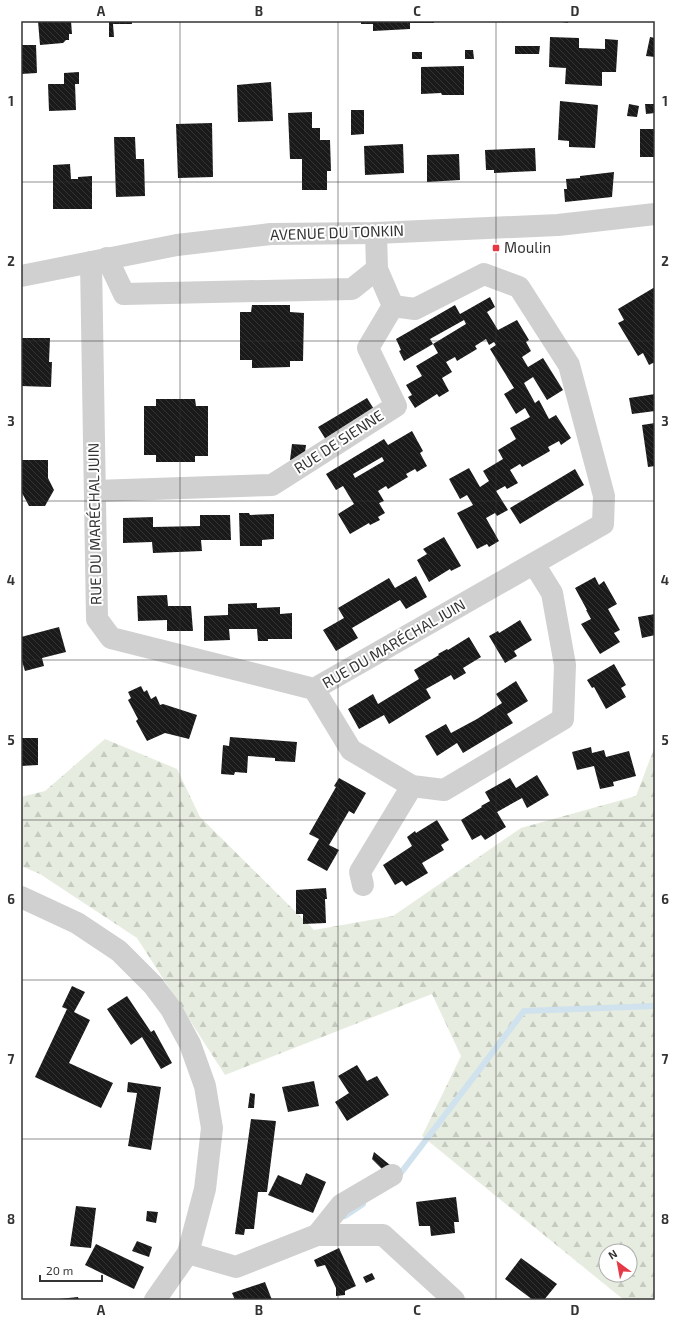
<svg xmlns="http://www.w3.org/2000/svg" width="676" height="1321" font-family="'Exo 2',sans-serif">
	<defs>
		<pattern id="forest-firs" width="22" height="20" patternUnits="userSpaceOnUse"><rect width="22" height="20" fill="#e6ecdf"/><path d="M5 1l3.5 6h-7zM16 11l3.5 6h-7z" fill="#c6cbc0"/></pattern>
		<pattern id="building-back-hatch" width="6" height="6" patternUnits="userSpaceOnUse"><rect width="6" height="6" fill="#1a1a1a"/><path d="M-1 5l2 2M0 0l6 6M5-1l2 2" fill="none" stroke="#333"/></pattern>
	</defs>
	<rect width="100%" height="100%" fill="#fff"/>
	<path fill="url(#forest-firs)" fill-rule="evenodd" d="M 105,739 L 177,769 L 200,817 L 314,930 L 393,916 L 521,828 L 636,796 L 655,746 L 655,1300 L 624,1300 L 422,1136 L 461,1056 L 432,994 L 225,1075 L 137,938 L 40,874 L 21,866 L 21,797 L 45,791 ZM 606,1251 L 630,1251 L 630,1275 L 606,1275 Z"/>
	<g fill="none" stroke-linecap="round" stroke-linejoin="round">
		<g stroke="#cfe2ee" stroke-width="6">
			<path d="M 397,1178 L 524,1011 L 655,1006"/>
			<path d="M 345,1216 L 363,1204"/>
		</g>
	</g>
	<g fill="url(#building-back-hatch)" fill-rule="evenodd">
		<path d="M 38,21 L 71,21 L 72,34 L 69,34 L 69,40 L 66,40 L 63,43 L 40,45 Z"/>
		<path d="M 109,21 L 132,21 L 132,24 L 113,24 L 114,37 L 109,37 Z"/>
		<path d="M 361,21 L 434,21 L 434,23 L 410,23 L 410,29 L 373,31 L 373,24 L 361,24 Z"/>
		<path d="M 556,21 L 568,21 L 568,23 Z"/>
		<path d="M 550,37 L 579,38 L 579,48 L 605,49 L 605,39 L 618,40 L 616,72 L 602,72 L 602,86 L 565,84 L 566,68 L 549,67 Z"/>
		<path d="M 650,37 L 655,38 L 655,57 L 646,56 Z"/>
		<path d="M 21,45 L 36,45 L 37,73 L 21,74 Z"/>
		<path d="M 515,46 L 540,46 L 539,54 L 515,54 Z"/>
		<path d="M 465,50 L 473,50 L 474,59 L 465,59 Z"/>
		<rect x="412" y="52" width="10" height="7"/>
		<path d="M 464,66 L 464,95 L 442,95 L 441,93 L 421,94 L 421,67 Z"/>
		<path d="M 79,72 L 79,84 L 75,84 L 76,110 L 49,111 L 48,84 L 64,84 L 64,73 Z"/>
		<path d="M 271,82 L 273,121 L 238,122 L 237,85 Z"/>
		<path d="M 560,101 L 598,105 L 595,148 L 569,147 L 569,141 L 558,140 Z"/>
		<path d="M 629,104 L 639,106 L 637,117 L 627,116 Z"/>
		<path d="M 645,104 L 655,104 L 655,113 L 646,114 Z"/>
		<path d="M 351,110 L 364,110 L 364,134 L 351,135 Z"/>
		<path d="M 312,112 L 312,128 L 320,128 L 320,140 L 330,140 L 331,171 L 327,171 L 327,190 L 302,190 L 302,159 L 290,159 L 288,113 Z"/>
		<path d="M 212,123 L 213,177 L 178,178 L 176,124 Z"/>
		<rect x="640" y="129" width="15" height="28"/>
		<path d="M 114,137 L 135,137 L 136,159 L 144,159 L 145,196 L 116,197 Z"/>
		<path d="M 403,144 L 404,173 L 365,175 L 364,146 Z"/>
		<path d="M 535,148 L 536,171 L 494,173 L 494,170 L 486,170 L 485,150 Z"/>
		<path d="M 459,154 L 460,180 L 427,182 L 427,155 Z"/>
		<path d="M 70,164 L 71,179 L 78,179 L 78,177 L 92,176 L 92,209 L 53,209 L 53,165 Z"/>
		<path d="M 614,172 L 612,197 L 565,202 L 564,189 L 567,189 L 566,179 L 580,178 L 580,176 Z"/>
		<path d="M 655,287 L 655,362 L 649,365 L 643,353 L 638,356 L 618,323 L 624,320 L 618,309 Z"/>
		<path d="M 490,297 L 495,307 L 487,312 L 498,330 L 517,320 L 529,340 L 526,342 L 531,351 L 522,357 L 528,367 L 543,358 L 563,390 L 547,400 L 533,377 L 524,383 L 535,403 L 539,400 L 549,419 L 556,415 L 571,438 L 561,445 L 559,441 L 548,447 L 550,451 L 522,467 L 520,464 L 510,470 L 518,483 L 507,489 L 505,486 L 496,491 L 508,510 L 497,516 L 495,513 L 486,518 L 499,541 L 489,547 L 487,544 L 477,549 L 457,513 L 473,505 L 467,495 L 460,499 L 449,479 L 469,468 L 480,487 L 489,481 L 483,471 L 503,459 L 498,450 L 516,439 L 510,428 L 530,417 L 525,408 L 516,414 L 504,394 L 514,388 L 490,349 L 496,345 L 494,342 L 489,345 L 486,339 L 475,346 L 477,349 L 457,361 L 455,357 L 446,362 L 452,372 L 442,378 L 449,391 L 439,397 L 437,394 L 415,408 L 408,397 L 412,395 L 406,385 L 422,376 L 416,366 L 438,353 L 433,344 L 466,324 L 464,320 L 430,339 L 433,344 L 404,361 L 399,351 L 401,350 L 396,339 L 455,305 L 460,314 Z"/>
		<path d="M 252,305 L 290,305 L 290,312 L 304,313 L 303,361 L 290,361 L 290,367 L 252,368 L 252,360 L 240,360 L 240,312 L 251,312 Z"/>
		<path d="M 21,338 L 50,338 L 49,362 L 52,362 L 51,387 L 21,386 Z"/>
		<path d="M 655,394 L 655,411 L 632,414 L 629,398 Z"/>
		<path d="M 367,398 L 377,414 L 328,443 L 318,427 Z"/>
		<path d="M 156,399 L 195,399 L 196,406 L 208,406 L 208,456 L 195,456 L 195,462 L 156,462 L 156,455 L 144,455 L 144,406 L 156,406 Z"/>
		<path d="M 655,423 L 655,466 L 648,467 L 642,425 Z"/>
		<path d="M 412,431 L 423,451 L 420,453 L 427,466 L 417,472 L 415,469 L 406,474 L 408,477 L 388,489 L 386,486 L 378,491 L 384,501 L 379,503 L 385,513 L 378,517 L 380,520 L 370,525 L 369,523 L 350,534 L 338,514 L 354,504 L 343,486 L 336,490 L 326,474 L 384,439 L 388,445 ZM 382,457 L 384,461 L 355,478 L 353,474 Z"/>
		<path d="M 292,444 L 306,445 L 304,460 L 290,460 Z"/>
		<path d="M 21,460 L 48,460 L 48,478 L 54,490 L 45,506 L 29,506 L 21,491 Z"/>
		<path d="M 575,469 L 584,485 L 520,524 L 510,508 Z"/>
		<path d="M 239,513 L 249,513 L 250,515 L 274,514 L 274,539 L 262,540 L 262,546 L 240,546 Z"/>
		<path d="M 200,515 L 230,515 L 231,540 L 201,540 L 202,551 L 153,553 L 152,542 L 123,543 L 123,518 L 153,517 L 153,527 L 200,526 Z"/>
		<path d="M 444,537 L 461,566 L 451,571 L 450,569 L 429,582 L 417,560 L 427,554 L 423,549 Z"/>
		<path d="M 416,576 L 427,597 L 406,609 L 400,600 L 352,628 L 358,638 L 336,651 L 323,630 L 344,618 L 338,608 L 389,578 L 395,588 Z"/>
		<path d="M 595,577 L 599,585 L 604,581 L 617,604 L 608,609 L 620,630 L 614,633 L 620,642 L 600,654 L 581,624 L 591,619 L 586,610 L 587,610 L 575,588 Z"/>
		<path d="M 167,595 L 168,606 L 191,606 L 193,631 L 167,631 L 167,620 L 138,621 L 137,596 Z"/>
		<path d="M 257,603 L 257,608 L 280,607 L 280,614 L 292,613 L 292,639 L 268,639 L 268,641 L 258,641 L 257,629 L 229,629 L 230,640 L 204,641 L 204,616 L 228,615 L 228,604 Z"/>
		<path d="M 655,614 L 655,635 L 642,638 L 638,617 Z"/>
		<path d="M 520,620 L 532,640 L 514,651 L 517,656 L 505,663 L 489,636 L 498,631 L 499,633 Z"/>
		<path d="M 59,627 L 66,652 L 42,658 L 44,666 L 25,671 L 21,658 L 21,637 Z"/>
		<path d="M 469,637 L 481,657 L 463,668 L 466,673 L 454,680 L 451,675 L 426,689 L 431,698 L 389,724 L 384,715 L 359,729 L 348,709 L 373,694 L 378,704 L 419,679 L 414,670 L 439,655 L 438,654 L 447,649 L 448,650 Z"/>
		<path d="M 614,664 L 626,685 L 621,688 L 626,697 L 606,709 L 594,687 L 592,688 L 587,680 Z"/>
		<path d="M 516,681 L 528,701 L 507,714 L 513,723 L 463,753 L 457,743 L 437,756 L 425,736 L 446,724 L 451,733 L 477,719 L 502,703 L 496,694 Z"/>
		<path d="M 141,686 L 144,692 L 147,690 L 151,699 L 156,696 L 160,705 L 163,704 L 197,715 L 189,739 L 165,733 L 147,741 L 136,721 L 138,719 L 128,700 L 131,698 L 128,692 Z"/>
		<path d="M 230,737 L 297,742 L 295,762 L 275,761 L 275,758 L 248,756 L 247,773 L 235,772 L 234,775 L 221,774 L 223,745 L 229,746 Z"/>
		<path d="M 21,738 L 38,738 L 38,765 L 21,766 Z"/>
		<path d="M 591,747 L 592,753 L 604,750 L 606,757 L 629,751 L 636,776 L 613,782 L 614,786 L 600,789 L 594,766 L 577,770 L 572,752 Z"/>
		<path d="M 537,775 L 549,795 L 527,808 L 522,798 L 497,812 L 506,827 L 485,840 L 481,835 L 472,840 L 461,820 L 482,807 L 481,806 L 490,801 L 485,792 L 510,778 L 516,788 Z"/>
		<path d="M 339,778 L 366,793 L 354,814 L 349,811 L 329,845 L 339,850 L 327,871 L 307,860 L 319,839 L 309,834 L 336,787 L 334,786 Z"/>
		<path d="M 437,820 L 449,840 L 441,845 L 444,850 L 422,863 L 428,873 L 406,886 L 402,881 L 395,885 L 383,865 L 412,846 L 407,837 L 415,831 L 416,833 Z"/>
		<path d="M 326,888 L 327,899 L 325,899 L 326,923 L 303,924 L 303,914 L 296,914 L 296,890 Z"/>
		<path d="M 72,986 L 85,992 L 74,1012 L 90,1020 L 69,1063 L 113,1083 L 101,1108 L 35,1077 L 67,1009 L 62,1007 Z"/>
		<path d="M 127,996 L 151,1032 L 154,1030 L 172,1063 L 161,1069 L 142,1037 L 131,1045 L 107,1009 Z"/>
		<path d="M 357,1065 L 367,1081 L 377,1076 L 389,1095 L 347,1121 L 335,1102 L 349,1093 L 338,1076 Z"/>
		<path d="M 314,1081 L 319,1106 L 288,1112 L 282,1087 Z"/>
		<path d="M 128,1082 L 161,1087 L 151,1150 L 128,1146 L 137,1093 L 127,1092 Z"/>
		<path d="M 250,1093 L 255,1094 L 254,1108 L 248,1108 Z"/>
		<path d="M 251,1119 L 276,1121 L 267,1192 L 258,1192 L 254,1229 L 245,1229 L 244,1235 L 235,1234 Z"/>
		<path d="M 374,1152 L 390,1165 L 385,1172 L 372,1159 Z"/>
		<path d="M 306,1173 L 326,1182 L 313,1213 L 268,1195 L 278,1175 L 301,1185 Z"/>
		<path d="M 456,1197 L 459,1222 L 454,1222 L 455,1233 L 431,1236 L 430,1226 L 419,1226 L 416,1202 Z"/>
		<path d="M 76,1206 L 96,1208 L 91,1248 L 70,1246 Z"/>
		<path d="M 147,1211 L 158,1212 L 156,1223 L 146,1221 Z"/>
		<path d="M 137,1241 L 152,1247 L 149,1257 L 132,1251 Z"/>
		<path d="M 96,1244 L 144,1267 L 134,1289 L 85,1265 Z"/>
		<path d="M 339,1248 L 356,1286 L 345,1291 L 345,1295 L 336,1296 L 336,1288 L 325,1265 L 317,1267 L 314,1260 Z"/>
		<path d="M 521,1258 L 557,1284 L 544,1300 L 533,1300 L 505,1279 Z"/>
		<path d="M 372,1273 L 375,1279 L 366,1283 L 363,1277 Z"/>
		<path d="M 265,1282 L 272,1300 L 235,1300 L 232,1293 Z"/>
		<path d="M 78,1297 L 79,1300 L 59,1300 L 59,1299 Z"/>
	</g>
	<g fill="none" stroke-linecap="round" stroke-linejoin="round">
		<g stroke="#d0d0d0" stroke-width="22">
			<path d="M 107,258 L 124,294 L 352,289 L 377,269"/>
			<path d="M 91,262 L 97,619 L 111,638 L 314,689 L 603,524 L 604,496 L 569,365 L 519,287 L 484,274 L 415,309 L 393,306"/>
			<path d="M 21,276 L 177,245 L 271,234 L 376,233 L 558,225 L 655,214"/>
			<path d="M 95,491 L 272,485 L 396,406 L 368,348 L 393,306 L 377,269 L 376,233"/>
			<path d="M 314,689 L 351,750 L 412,786 L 444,790 L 563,719 L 565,665 L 552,593 L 534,564"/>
			<path d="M 363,885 L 360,872 L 412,786"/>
			<path d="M 21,897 L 77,923 L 119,951 L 153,985 L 171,1009 L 190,1044 L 205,1086 L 212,1128 L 205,1189 L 188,1253 L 155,1300"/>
			<path d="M 317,1235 L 341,1205 L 392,1175"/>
			<path d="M 188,1253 L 236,1267 L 317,1235 L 383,1235 L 454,1300"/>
		</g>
	</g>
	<path fill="none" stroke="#333" stroke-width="1" stroke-opacity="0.55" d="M 180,21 L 180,1300M 338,21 L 338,1300M 496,21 L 496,1300M 21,182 L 655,182M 21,341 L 655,341M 21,501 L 655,501M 21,660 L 655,660M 21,820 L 655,820M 21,980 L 655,980M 21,1139 L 655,1139"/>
	<rect fill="#e63946" stroke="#fff" stroke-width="1.5" x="492" y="244" width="8" height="8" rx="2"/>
	<g text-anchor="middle" stroke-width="4" stroke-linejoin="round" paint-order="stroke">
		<g font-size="15" fill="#333" stroke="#fff">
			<text transform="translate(337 233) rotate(-2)" y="5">AVENUE DU TONKIN</text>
			<text transform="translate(339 442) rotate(-33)" y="5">RUE DE SIENNE</text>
			<text transform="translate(95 524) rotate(-91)" y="5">RUE DU MARÉCHAL JUIN</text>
			<text transform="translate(394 644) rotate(-30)" y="5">RUE DU MARÉCHAL JUIN</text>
		</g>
		<g font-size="15" fill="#333" stroke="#fff" text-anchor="start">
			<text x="504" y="253">Moulin</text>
		</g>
	</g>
	<rect width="676" height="1321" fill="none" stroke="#ffffff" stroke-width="44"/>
	<g transform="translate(618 1263) rotate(328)"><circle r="19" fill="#ffffff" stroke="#adadad"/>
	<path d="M0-3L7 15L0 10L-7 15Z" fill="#e63946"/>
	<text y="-6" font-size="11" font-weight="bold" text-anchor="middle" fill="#333333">N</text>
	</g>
	<path d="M40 1275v6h62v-6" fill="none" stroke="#333333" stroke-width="2"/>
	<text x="46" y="1275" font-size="12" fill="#333333" stroke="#ffffff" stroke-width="3" paint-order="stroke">20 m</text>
	<rect x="22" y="22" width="632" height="1277" fill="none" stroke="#333" stroke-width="1.5"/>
	<g font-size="13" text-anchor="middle" font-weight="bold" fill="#333">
		<text x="101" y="16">A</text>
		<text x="259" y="16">B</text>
		<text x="417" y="16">C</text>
		<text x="575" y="16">D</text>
		<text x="11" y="106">1</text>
		<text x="665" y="106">1</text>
		<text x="11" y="266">2</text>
		<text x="665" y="266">2</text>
		<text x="11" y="426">3</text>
		<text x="665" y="426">3</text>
		<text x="11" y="585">4</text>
		<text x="665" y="585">4</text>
		<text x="11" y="745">5</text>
		<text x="665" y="745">5</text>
		<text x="11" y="904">6</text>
		<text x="665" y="904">6</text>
		<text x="11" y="1064">7</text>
		<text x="665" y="1064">7</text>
		<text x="11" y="1224">8</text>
		<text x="665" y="1224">8</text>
		<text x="101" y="1315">A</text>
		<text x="259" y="1315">B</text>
		<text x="417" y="1315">C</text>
		<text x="575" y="1315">D</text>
	</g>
</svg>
